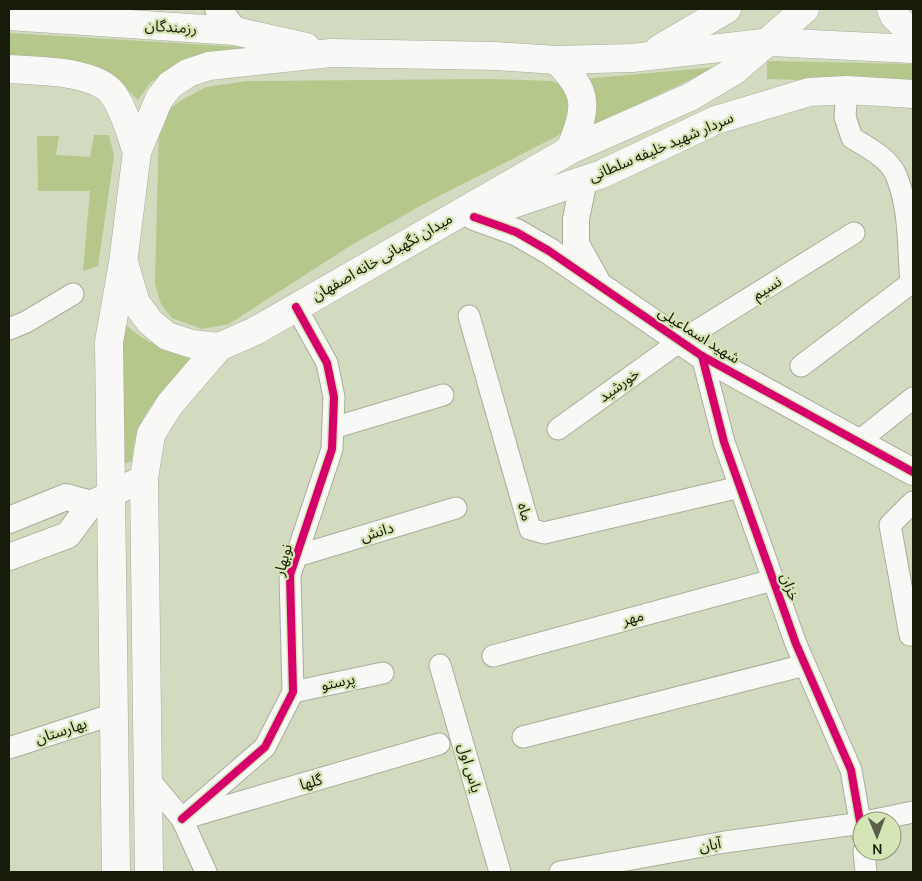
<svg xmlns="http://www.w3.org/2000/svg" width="922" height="881" font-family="Manrope,'Noto Sans Arabic',sans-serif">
	<rect width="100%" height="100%" fill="#d2dac0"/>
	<g fill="#b6c78b">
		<path d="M 9,33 L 259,48 L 173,69 L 150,83 L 138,100 L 120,82 L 9,60 Z"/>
		<path d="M 767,61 L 913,64 L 913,83 L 767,79 Z"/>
		<path d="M 717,67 L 594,125 L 596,94 L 584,79 Z"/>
		<path d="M 490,79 L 551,81 L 568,87 L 573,118 L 561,134 L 431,200 L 353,244 L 229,324 L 202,329 L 172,318 L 161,304 L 155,284 L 159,125 L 166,112 L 180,101 L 206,87 L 248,81 Z"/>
		<path d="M 94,135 L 109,135 L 114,156 L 98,266 L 83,271 L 90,191 L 38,191 L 37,136 L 59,136 L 56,155 L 90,157 Z"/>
		<path d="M 122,322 C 146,343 172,356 204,356 C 168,388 135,408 132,461 L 121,465 L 124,405 L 120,361 Z"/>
	</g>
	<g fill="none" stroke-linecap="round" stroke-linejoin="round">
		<defs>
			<g id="minor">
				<path d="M 847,90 L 845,117 L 852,138 C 867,147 889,158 896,175 C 910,208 908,248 911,283 L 913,285"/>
				<path d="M 469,316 L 530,529 L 544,533 L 740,487"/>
				<path d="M 9,329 L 26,322 L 73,294"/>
				<path d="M 702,356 L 724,442 L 796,644 L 851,770 L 862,833"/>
				<path d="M 801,366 L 911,283"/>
				<path d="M 333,428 L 443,395"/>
				<path d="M 558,429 L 679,342 L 854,233"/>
				<path d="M 858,442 L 913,398"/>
				<path d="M 297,556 L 456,508"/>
				<path d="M 910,635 L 890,525 L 913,502"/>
				<path d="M 493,656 L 773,580"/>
				<path d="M 440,665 L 500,872"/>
				<path d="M 293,692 L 383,673"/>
				<path d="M 523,737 L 805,665"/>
				<path d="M 9,748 L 114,714"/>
				<path d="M 148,778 L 182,819 L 206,872"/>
				<path d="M 189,817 L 439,744"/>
				<path d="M 182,819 L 265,747 L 293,692 L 290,575 L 332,449 L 334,397 L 327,363 L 296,307"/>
				<path d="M 870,821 L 913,812"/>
				<path d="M 864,851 L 866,872"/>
				<path d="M 560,872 L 725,842 L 862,823"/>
			</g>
			<g id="tertiary">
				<path d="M 218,9 L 235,31"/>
				<path d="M 584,180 L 576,219 L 576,244 L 596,280"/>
				<path d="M 474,217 L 516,232 L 549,251 L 702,356 L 913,472"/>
				<path d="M 9,520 L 66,497 L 91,504"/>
				<path d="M 9,557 L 68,535 L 91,504 L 144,478"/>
			</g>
			<g id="secondary">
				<path d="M 891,9 L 894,16 L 913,34"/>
				<path d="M 9,16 L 235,31 L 306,47"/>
				<path d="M 659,49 L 727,9"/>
				<path d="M 556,60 C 590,93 587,107 570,150"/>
				<path d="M 9,69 C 36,71 95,70 113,94 C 125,111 130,133 137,152"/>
				<path d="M 480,215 L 602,174 L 716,120 L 809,92 L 847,90 L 913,94"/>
				<path d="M 125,266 L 136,303 L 150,322 L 167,336 L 192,344 L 219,347 L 255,331 L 570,150 L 690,97 L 734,71 L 805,9"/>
				<path d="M 116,872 L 109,342 L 123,263 L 137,152 L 159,99 L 170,85 L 188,73 L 209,66 L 331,53 L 496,56 L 556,60 L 632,58 L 771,42 L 913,49"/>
				<path d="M 149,872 L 144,478 L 151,434 L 170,404 L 219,347"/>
			</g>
		</defs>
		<use href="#minor" stroke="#a8ae9a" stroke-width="23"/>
		<use href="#tertiary" stroke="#a8ae9a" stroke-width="28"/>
		<use href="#secondary" stroke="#a8ae9a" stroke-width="29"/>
		<use href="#minor" stroke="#f8f9f6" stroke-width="21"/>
		<use href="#tertiary" stroke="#f8f9f6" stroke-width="26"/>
		<use href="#secondary" stroke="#f8f9f6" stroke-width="28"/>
		<defs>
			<g id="cycleway">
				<path d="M 474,217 L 516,232 L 549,251 L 702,356 L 913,472"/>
				<path d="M 702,356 L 724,442 L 796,644 L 851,770 L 862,833"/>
				<path d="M 182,819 L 265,747 L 293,692 L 290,575 L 332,449 L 334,397 L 327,363 L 296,307"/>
			</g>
		</defs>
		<use href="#cycleway" stroke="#d5e5b5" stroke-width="11"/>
		<use href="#cycleway" stroke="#d6006c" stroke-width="8"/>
	</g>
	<g text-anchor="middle" stroke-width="4.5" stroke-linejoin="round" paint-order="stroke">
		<g font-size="15" fill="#171c0a" stroke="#d5e5b5">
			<text transform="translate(171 27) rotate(4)" y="5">رزمندگان</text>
			<text transform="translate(661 147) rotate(-23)" y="5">سردار شهید خلیفه سلطانی</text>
			<text transform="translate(382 257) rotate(-30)" y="5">میدان نگهبانی خانه اصفهان</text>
			<text transform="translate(767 288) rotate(-32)" y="5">نسیم</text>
			<text transform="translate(699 335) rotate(32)" y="5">شهید اسماعیلی</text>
			<text transform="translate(619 385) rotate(-36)" y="5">خورشید</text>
			<text transform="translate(525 512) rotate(74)" y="5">ماه</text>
			<text transform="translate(377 532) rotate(-17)" y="5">دانش</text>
			<text transform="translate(283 560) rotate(-75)" y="5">نوبهار</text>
			<text transform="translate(790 587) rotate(70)" y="5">خزان</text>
			<text transform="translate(633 618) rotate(-15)" y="5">مهر</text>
			<text transform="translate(338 682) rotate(-12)" y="5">پرستو</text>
			<text transform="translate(61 731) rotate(-18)" y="5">بهارستان</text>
			<text transform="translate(470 768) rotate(74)" y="5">یاس اول</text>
			<text transform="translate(311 782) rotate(-16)" y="5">گلها</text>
			<text transform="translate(710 845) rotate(-10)" y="5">آبان</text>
		</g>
	</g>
	<rect width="922" height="881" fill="none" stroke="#171c0a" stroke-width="20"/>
	<g transform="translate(877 836) rotate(179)"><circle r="24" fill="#d5e5b5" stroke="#899571"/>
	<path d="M0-4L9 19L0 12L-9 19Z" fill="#585e4a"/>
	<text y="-8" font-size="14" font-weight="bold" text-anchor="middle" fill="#171c0a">N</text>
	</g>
</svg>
